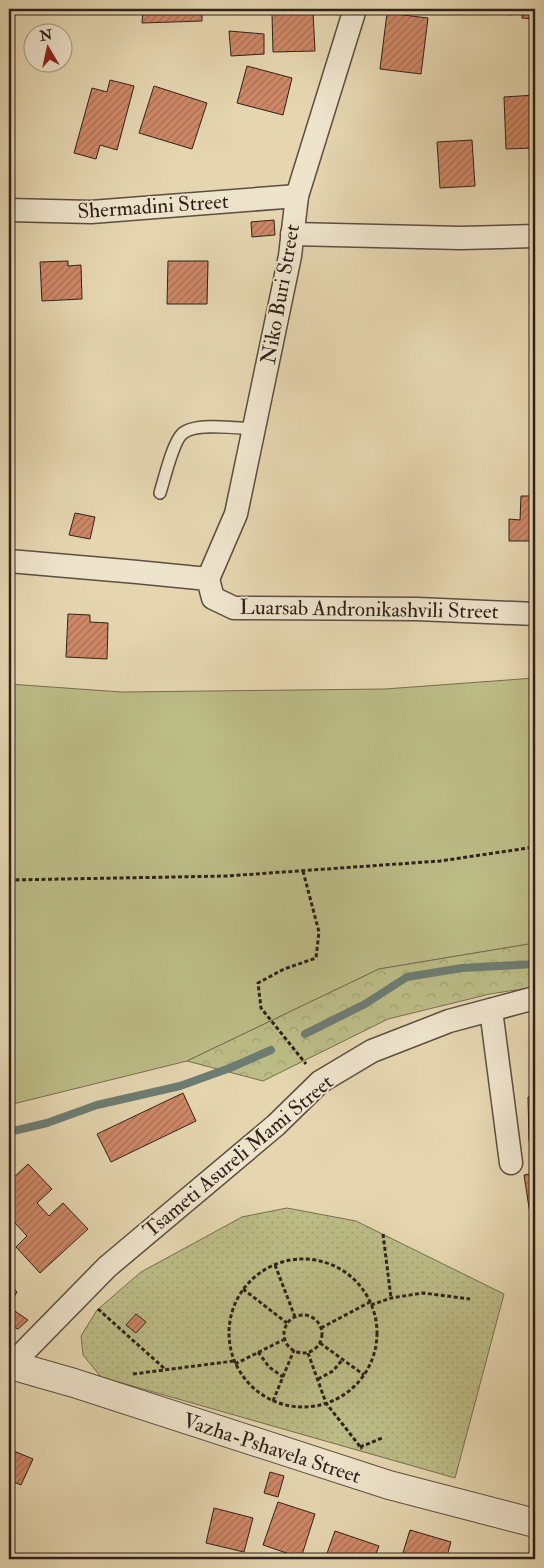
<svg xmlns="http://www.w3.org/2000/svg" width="544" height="1568" font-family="'IM FELL Double Pica',serif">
	<defs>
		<pattern id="forest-crowns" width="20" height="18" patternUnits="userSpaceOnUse" patternTransform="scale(1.25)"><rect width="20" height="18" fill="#bcbc86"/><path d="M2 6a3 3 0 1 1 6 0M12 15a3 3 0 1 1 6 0" fill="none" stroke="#a2a173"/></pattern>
		<pattern id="park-dots" width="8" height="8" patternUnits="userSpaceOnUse" patternTransform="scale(1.25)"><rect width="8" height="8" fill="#bcbc86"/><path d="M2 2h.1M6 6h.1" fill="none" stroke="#a2a173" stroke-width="1.8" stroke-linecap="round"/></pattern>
		<pattern id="building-hatch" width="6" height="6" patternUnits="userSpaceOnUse" patternTransform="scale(1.25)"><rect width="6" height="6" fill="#cf8867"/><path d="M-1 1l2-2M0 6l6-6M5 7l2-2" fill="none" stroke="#a86f54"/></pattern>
	</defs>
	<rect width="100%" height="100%" fill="#e5d6b0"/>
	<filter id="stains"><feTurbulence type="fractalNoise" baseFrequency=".004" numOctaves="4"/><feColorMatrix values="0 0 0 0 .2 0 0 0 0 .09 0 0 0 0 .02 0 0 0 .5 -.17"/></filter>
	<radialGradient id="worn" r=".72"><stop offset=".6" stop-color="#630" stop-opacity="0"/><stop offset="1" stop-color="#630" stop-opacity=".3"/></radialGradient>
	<path fill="#bcbc86" stroke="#766e50" d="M 535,678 L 535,943 L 379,969 L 187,1061 L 9,1105 L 9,684 L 121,692 L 385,689 Z"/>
	<path fill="url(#forest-crowns)" stroke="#766e50" d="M 535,943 L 535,987 L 490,994 L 388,1019 L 263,1081 L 187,1061 L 379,969 Z"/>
	<path fill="url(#park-dots)" stroke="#766e50" d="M 287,1208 L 356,1221 L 504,1294 L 455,1478 L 101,1377 L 83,1355 L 81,1336 L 97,1310 L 141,1272 L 242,1217 Z"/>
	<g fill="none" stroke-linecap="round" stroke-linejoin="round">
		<g stroke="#6d7c72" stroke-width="8">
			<path d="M 305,1034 L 365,1004 L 407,977 L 462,968 L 535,964"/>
			<path d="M 9,1132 L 47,1123 L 97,1105 L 180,1086 L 230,1068 L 271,1050"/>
		</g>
	</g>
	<g fill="url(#building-hatch)" stroke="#2f211a">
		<path d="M 143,9 L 202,9 L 202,21 L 142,23 Z"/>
		<path d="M 388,9 L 421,9 L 421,10 L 387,13 Z"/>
		<path d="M 465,9 L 512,9 L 511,15 Z"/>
		<path d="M 523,9 L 535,9 L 535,19 L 522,18 Z"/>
		<path d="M 313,12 L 315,51 L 273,52 L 272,14 Z"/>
		<path d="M 387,13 L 428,18 L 421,74 L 380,69 Z"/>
		<path d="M 229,31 L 264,34 L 264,54 L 231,56 Z"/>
		<path d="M 247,66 L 292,78 L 283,115 L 237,103 Z"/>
		<path d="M 110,80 L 134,86 L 117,150 L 100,145 L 96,159 L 74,153 L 92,88 L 107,92 Z"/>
		<path d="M 154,86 L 207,103 L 192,149 L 139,133 Z"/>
		<path d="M 535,95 L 535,148 L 506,149 L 504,97 Z"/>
		<path d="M 472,140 L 475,186 L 440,188 L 437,142 Z"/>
		<path d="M 274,220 L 275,235 L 252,237 L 251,222 Z"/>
		<path d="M 68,261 L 68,266 L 81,265 L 82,299 L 42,301 L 40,262 Z"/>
		<path d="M 168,261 L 208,261 L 207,304 L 167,304 Z"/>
		<path d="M 521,496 L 535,496 L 535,541 L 509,541 L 509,519 L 520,520 Z"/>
		<path d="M 75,513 L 95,517 L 90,539 L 69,535 Z"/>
		<path d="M 68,614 L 90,615 L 90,622 L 108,623 L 107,659 L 66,657 Z"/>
		<path d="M 183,1093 L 196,1121 L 111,1162 L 97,1134 Z"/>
		<path d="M 528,1097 L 535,1097 L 535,1141 L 529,1141 Z"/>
		<path d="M 28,1164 L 52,1189 L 37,1203 L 49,1216 L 63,1203 L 88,1229 L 40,1273 L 16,1247 L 27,1236 L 15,1223 L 9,1229 L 9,1182 Z"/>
		<path d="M 535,1173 L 535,1226 L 532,1227 L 524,1175 Z"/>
		<path d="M 9,1283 L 17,1292 L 9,1305 Z"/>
		<path d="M 9,1307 L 28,1320 L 18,1329 L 9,1325 Z"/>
		<path d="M 136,1314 L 146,1322 L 136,1333 L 126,1325 Z"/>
		<path d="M 9,1449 L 33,1459 L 21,1485 L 9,1480 Z"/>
		<path d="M 270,1472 L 284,1476 L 278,1497 L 264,1493 Z"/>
		<path d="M 278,1502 L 315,1514 L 301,1558 L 263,1545 Z"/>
		<path d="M 214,1508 L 253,1518 L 244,1552 L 206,1543 Z"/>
		<path d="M 410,1530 L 451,1542 L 446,1559 L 401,1559 Z"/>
		<path d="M 335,1531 L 379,1546 L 374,1559 L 325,1559 Z"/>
	</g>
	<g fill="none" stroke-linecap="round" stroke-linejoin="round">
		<defs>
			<path id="service" d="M 160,493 C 164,480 173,442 182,434 C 194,422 237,428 254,429"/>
			<g id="minor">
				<path d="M 9,210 L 91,212 L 297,196"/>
				<path d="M 292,234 L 461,238 L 535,236"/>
				<path d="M 9,561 L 137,572 L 208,579 L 213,598 L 234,608 L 417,609 L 535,614"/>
				<path d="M 208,579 L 236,514 L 290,256 L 297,196 L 355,9"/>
				<path d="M 491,1010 L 511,1163"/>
				<path d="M 9,1361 L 11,1365 L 107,1267 L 276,1125 L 320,1082 L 372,1051 L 449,1021 L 535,998"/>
			</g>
			<path id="tertiary" d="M 9,1367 L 11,1365 L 74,1383 L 389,1485 L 535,1523"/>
		</defs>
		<use href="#service" stroke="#5c4e40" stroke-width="14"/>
		<use href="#minor" stroke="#5c4e40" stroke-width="25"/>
		<use href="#tertiary" stroke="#5c4e40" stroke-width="30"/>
		<g stroke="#2f211a" stroke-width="3" stroke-dasharray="4 2.5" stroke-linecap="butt">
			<path d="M 303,871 L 319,932 L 316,958 L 284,969 L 258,983 L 261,1008 L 306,1064"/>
			<path d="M 9,880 L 227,876 L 440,861 L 535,847"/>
			<path d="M 383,1234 L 391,1298"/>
			<circle cx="303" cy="1333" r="74"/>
			<path d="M 275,1265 L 295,1317"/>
			<path d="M 243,1289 L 287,1323"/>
			<path d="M 371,1305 L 391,1298 L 423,1293 L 470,1299"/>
			<path d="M 98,1309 L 165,1369"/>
			<circle cx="303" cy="1334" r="19"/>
			<path d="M 321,1328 L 370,1302"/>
			<path d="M 320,1343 L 364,1375"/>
			<path d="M 258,1352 L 269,1367 L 283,1377"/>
			<path d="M 308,1353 L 326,1403 L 362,1449"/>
			<path d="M 235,1364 L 285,1339"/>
			<path d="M 133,1374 L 234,1361"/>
			<path d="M 318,1379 L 333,1371 L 342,1360"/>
			<path d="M 273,1401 L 294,1350"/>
			<path d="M 360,1447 L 382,1438"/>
		</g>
		<use href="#service" stroke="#eee4cc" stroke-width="11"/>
		<use href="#minor" stroke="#eee4cc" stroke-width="22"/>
		<use href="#tertiary" stroke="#eee4cc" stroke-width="28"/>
	</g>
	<g text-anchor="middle" stroke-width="4" stroke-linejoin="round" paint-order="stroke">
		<g font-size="21" fill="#2f211a" stroke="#eee4cc">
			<text transform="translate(153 206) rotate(-4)" y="7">Shermadini Street</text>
			<text transform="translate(280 294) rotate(-80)" y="7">Niko Buri Street</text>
			<text transform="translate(369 609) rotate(1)" y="7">Luarsab Andronikashvili Street</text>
			<text transform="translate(238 1156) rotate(-40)" y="7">Tsameti Asureli Mami Street</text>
			<text transform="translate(272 1448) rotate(18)" y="7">Vazha-Pshavela Street</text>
		</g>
	</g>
	<rect width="544" height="1568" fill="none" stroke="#e5d6b0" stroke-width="30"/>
	<rect x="10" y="10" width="524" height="1548" fill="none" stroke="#2f211a" stroke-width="2.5"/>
	<rect x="15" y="15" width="514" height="1538" fill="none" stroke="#2f211a"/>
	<g transform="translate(48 48) rotate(351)"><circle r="24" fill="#eee4cc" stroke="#a29685"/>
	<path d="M0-4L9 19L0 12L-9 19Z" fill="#8f2418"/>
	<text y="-8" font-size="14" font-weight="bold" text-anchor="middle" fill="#2f211a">N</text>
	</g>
	<rect width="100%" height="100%" filter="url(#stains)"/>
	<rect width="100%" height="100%" fill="url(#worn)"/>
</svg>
